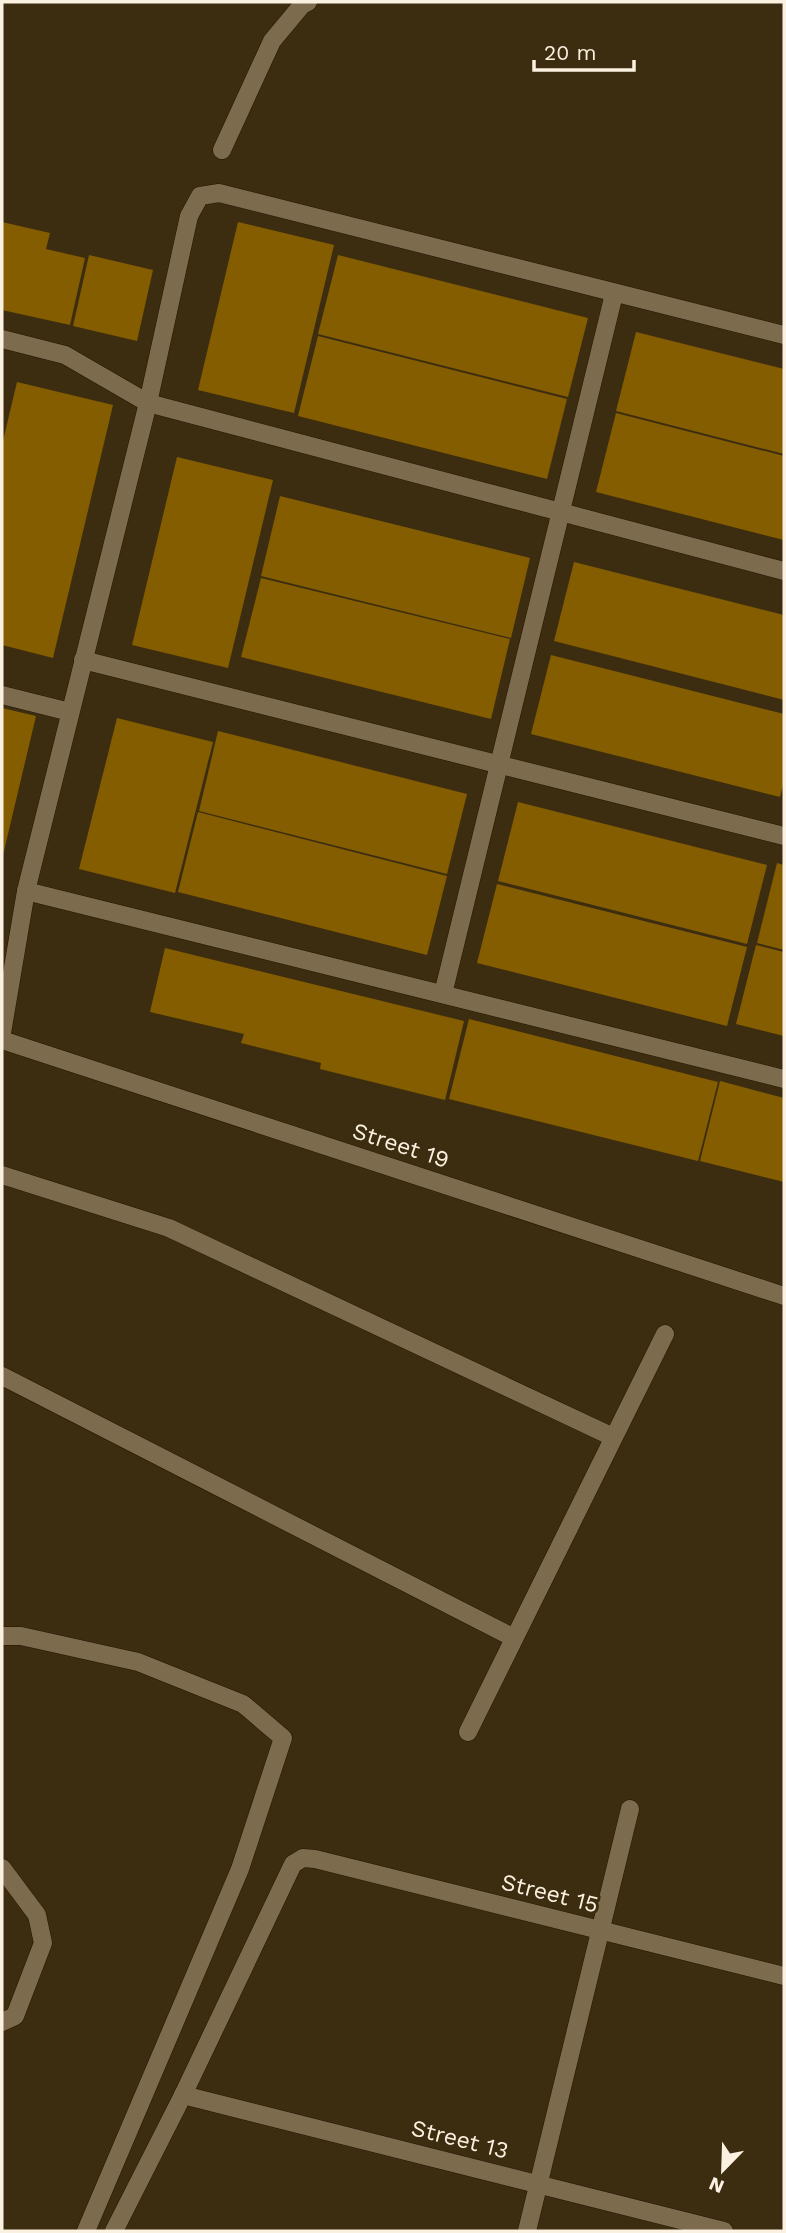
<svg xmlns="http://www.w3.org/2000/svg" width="786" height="2233" font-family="'Work Sans',sans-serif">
	<rect width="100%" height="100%" fill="#3d2d10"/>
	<g fill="#845d00">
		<path d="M 2,222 L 50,233 L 46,249 L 85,258 L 70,325 L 2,310 Z"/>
		<path d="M 238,222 L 334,245 L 294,413 L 198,390 Z"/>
		<path d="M 89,255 L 153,270 L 137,341 L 73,326 Z"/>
		<path d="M 338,255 L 588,318 L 568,397 L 318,334 Z"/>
		<path d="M 636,332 L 784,369 L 784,454 L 616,411 Z"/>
		<path d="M 318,336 L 567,399 L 547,479 L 298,416 Z"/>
		<path d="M 17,382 L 113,405 L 53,658 L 2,645 L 2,445 Z"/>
		<path d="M 616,413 L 784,456 L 784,540 L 596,492 Z"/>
		<path d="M 177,457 L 273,480 L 228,668 L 132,645 Z"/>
		<path d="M 280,496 L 530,558 L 511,638 L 261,576 Z"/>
		<path d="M 574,562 L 784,615 L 784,700 L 554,641 Z"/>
		<path d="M 261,578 L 510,639 L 491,719 L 241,657 Z"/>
		<path d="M 551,655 L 784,714 L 784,781 L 780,797 L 531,734 Z"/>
		<path d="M 2,708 L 36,716 L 3,855 L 2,855 Z"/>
		<path d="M 117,718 L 213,742 L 175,893 L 79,869 Z"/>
		<path d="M 218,731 L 467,794 L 447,874 L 199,811 Z"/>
		<path d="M 518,802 L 767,865 L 747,944 L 498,881 Z"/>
		<path d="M 198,812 L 447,876 L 427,955 L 178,892 Z"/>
		<path d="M 777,863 L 784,865 L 784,950 L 757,943 Z"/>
		<path d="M 497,884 L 747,947 L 727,1026 L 477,963 Z"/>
		<path d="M 756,945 L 784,952 L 784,1036 L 736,1024 Z"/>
		<path d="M 165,948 L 464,1021 L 445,1100 L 320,1069 L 321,1063 L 241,1043 L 244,1034 L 150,1012 Z"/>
		<path d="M 469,1019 L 718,1082 L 698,1161 L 449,1099 Z"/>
		<path d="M 720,1081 L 784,1098 L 784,1182 L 700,1161 Z"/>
	</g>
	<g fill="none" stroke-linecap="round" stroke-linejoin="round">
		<defs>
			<g id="minor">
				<path d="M 222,150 L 272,41 L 302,5 L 308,2"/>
				<path d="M 2,339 L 65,355 L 148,403 L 784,571"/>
				<path d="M 83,660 L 784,836"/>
				<path d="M 2,695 L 70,712"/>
				<path d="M 26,891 L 784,1079"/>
				<path d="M 443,994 L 614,294"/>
				<path d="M 2,1033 L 26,891 L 148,403 L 189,216 L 200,196 L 219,193 L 784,335"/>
				<path d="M 2,1040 L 784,1296"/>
				<path d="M 2,1175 L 169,1228 L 613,1437"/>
				<path d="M 2,1376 L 514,1638"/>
				<path d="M 2,1636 L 21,1636 L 138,1662 L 243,1704 L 283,1738 L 240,1869 L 86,2231"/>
				<path d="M 468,1732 L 665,1334"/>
				<path d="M 2,1868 L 37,1915 L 43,1943 L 15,2016 L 2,2022"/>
				<path d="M 183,2095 L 724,2231"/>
				<path d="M 114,2231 L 183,2095 L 293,1864 L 303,1858 L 315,1859 L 784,1976"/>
				<path d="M 527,2231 L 630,1809"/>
			</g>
		</defs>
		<use href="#minor" stroke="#231500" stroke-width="19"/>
		<use href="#minor" stroke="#7d6b4e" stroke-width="18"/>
	</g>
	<g text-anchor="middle" stroke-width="6" stroke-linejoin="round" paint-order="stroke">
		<g font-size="23" fill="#fbf1e1" stroke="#3d2d10">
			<text transform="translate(401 1145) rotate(18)" y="8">Street 19</text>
			<text transform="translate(550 1893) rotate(14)" y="8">Street 15</text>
			<text transform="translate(460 2139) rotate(14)" y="8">Street 13</text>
		</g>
	</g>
	<rect width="786" height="2233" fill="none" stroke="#fbf1e1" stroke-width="7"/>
	<g transform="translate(723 2170) rotate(203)" stroke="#3d2d10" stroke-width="5" paint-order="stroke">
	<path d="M0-5L12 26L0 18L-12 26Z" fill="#fbf1e1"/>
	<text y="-10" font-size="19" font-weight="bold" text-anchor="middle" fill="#fbf1e1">N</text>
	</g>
	<path d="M534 60v10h100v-10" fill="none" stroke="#fbf1e1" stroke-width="3.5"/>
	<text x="544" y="60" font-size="21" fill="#fbf1e1" stroke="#3d2d10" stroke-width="5" paint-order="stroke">20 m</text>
</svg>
